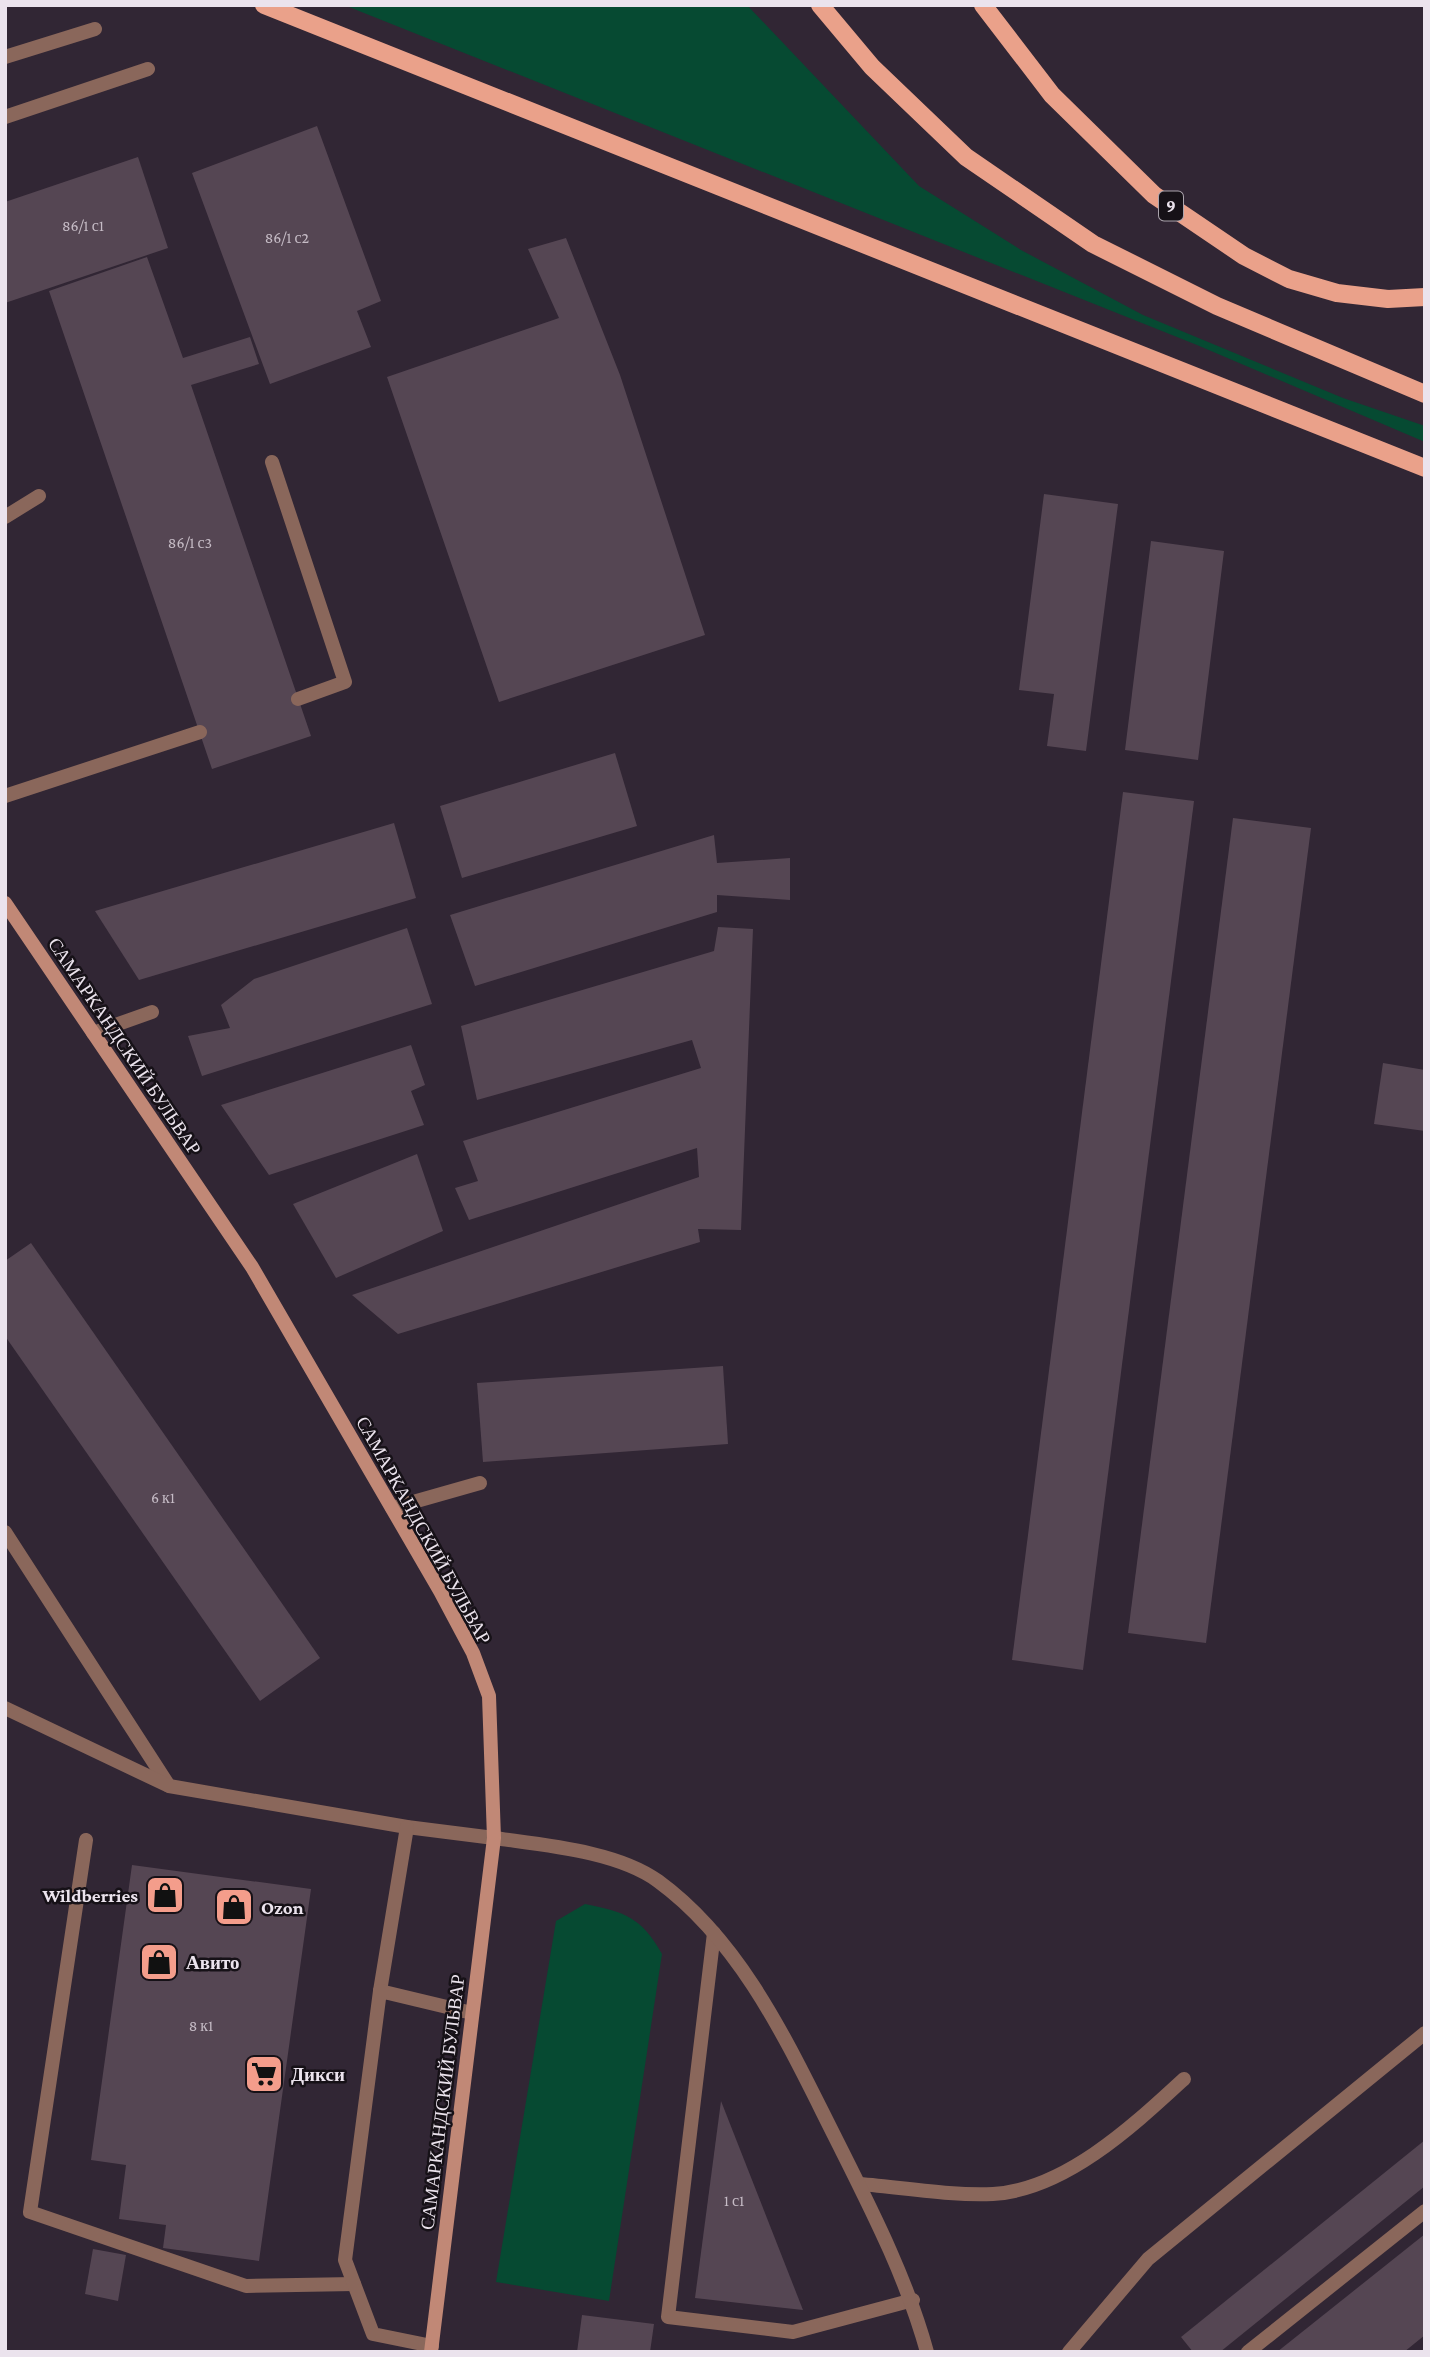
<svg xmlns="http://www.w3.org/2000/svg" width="1430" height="2357" font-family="'Crimson Pro',serif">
	<rect width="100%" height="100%" fill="#312634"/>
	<g fill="#064a32">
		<path d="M 344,5 L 747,5 L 919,186 L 1021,250 L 1143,315 L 1343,398 L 1425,426 L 1425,442 L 1197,345 Z"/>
		<path d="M 585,1904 C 625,1912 641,1917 662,1954 L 609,2301 L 496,2282 L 556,1921 Z"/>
	</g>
	<g fill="#554653">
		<path d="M 317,126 L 381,301 L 357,311 L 371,347 L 270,384 L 192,173 Z"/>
		<path d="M 138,157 L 168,248 L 5,303 L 5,202 Z"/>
		<path d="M 566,238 L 620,375 L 705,635 L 499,702 L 387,377 L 559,318 L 528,249 Z"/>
		<path d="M 147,257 L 183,358 L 250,337 L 259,364 L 191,385 L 311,736 L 212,769 L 49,291 Z"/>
		<path d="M 1044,494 L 1118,504 L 1086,751 L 1047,746 L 1054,694 L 1019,690 Z"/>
		<path d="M 1151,541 L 1224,551 L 1198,760 L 1125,750 Z"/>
		<path d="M 615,753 L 637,826 L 462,878 L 440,806 Z"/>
		<path d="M 1123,792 L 1194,801 L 1083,1670 L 1012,1660 Z"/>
		<path d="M 1233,818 L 1311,828 L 1206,1643 L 1128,1633 Z"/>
		<path d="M 394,823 L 416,898 L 139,980 L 95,911 Z"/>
		<path d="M 714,835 L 717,863 L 790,858 L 790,900 L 717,895 L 717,912 L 475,986 L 450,915 Z"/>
		<path d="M 718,927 L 753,929 L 741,1230 L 698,1229 L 700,1242 L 398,1334 L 352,1295 L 699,1177 L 697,1148 L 469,1220 L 455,1188 L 478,1181 L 463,1141 L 701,1068 L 692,1040 L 477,1100 L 461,1026 L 714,951 Z"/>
		<path d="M 407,928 L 432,1004 L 202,1076 L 188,1036 L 230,1028 L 221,1005 L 254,979 Z"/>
		<path d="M 411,1045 L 425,1085 L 411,1091 L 424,1125 L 269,1175 L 221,1105 Z"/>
		<path d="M 1383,1063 L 1425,1070 L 1425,1131 L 1374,1124 Z"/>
		<path d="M 417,1154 L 443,1231 L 336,1278 L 293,1204 Z"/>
		<path d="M 31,1243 L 320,1658 L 260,1701 L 5,1336 L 5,1261 Z"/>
		<path d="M 723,1366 L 728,1444 L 483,1462 L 477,1383 Z"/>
		<path d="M 132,1865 L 311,1889 L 259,2261 L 163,2248 L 166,2225 L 119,2219 L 126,2165 L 91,2160 Z"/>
		<path d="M 721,2101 L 803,2310 L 695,2298 Z"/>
		<path d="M 1425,2140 L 1425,2186 L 1220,2352 L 1193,2352 L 1181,2337 Z"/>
		<path d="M 1425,2234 L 1425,2335 L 1404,2352 L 1277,2352 Z"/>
		<path d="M 93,2249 L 126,2255 L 118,2301 L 85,2294 Z"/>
		<path d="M 582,2315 L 654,2324 L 650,2352 L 577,2352 Z"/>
	</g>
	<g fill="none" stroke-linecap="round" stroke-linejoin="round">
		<g stroke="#8a675b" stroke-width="14">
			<path d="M 5,57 L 95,29"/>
			<path d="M 5,117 L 148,69"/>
			<path d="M 272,462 L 345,682 L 298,699"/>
			<path d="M 5,517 L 39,496"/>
			<path d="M 5,796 L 200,732"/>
			<path d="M 93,1033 L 152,1012"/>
			<path d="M 392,1508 L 480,1483"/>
			<path d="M 5,1532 L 169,1786"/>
			<path d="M 5,1708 L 169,1786 L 407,1827 L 494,1838"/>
			<path d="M 86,1840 L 30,2212 L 246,2286 L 354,2284"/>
			<path d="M 714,1933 L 668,2317 L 793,2332 L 913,2300"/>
			<path d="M 380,1991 L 407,1827"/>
			<path d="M 859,2184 C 902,2187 949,2196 993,2194 C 1065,2190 1134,2125 1184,2079"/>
			<path d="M 432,2346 L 373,2334 L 345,2260 L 380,1991 L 472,2013"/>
			<path d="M 1069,2352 L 1148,2259 L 1425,2033"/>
			<path d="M 1248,2352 L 1425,2211"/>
		</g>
		<path stroke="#8a675b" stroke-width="14" d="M 494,1838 C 543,1845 617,1851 658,1881 C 743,1943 789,2046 835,2137 C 870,2207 906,2276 927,2352"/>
		<path stroke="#c18876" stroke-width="14" d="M 5,903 L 252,1267 L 440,1591 L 473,1653 L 489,1696 L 494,1838 L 431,2352"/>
		<g stroke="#eaa18a" stroke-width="18">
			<path d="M 264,5 L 1425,468"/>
			<path d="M 820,5 L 872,67 L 966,157 L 1093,244 L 1217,306 L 1425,394"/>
			<path d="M 983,5 L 1052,95 L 1154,195 L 1244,256 L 1289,279 L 1337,293 L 1388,299 L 1425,297"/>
		</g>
	</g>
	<defs>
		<symbol id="shop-square" viewBox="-11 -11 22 22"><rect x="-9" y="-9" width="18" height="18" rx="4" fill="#f49d8b" stroke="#161117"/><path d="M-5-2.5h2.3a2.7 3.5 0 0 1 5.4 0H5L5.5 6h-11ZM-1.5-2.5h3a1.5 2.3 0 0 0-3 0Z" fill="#111"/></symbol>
		<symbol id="supermarket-square" viewBox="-11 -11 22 22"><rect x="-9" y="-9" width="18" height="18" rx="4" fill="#f49d8b" stroke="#161117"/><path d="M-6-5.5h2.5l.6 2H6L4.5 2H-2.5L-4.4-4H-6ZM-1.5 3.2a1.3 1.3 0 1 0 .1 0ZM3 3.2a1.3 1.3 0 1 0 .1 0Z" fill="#111"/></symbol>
	</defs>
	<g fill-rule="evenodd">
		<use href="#shop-square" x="143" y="1873" width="44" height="44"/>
		<use href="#shop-square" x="212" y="1885" width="44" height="44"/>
		<use href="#shop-square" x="137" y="1940" width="44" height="44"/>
		<use href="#supermarket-square" x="242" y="2052" width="44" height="44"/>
	</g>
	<g text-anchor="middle" stroke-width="5" stroke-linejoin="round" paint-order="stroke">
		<g font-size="16" fill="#c6bcc6">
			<text x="83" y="231">86/1 с1</text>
			<text x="287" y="243">86/1 с2</text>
			<text x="190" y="548">86/1 с3</text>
			<text x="163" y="1503">6 к1</text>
			<text x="201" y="2031">8 к1</text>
			<text x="734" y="2206">1 с1</text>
		</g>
		<rect fill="#161117" stroke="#aba4ad" stroke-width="2" x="1159" y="191.5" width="24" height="29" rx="5"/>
		<g font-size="18" font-weight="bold" fill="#ebe3ed">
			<text x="1171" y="212">9</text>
		</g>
		<g font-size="19" fill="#ebe3ed" stroke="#161117">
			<text transform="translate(125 1046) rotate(56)" y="7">САМАРКАНДСКИЙ БУЛЬВАР</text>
			<text transform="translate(424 1530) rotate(61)" y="7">САМАРКАНДСКИЙ БУЛЬВАР</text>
			<text transform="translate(442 2102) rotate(-83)" y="7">САМАРКАНДСКИЙ БУЛЬВАР</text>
		</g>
		<g font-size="19" font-weight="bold" fill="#ebe3ed" stroke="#161117" text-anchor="start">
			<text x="138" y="1902" text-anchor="end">Wildberries</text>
			<text x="261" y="1914">Ozon</text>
			<text x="186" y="1969">Авито</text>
			<text x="291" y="2081">Дикси</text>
		</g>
	</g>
	<rect width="1430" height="2357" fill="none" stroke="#ebe3ed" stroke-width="14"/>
</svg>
